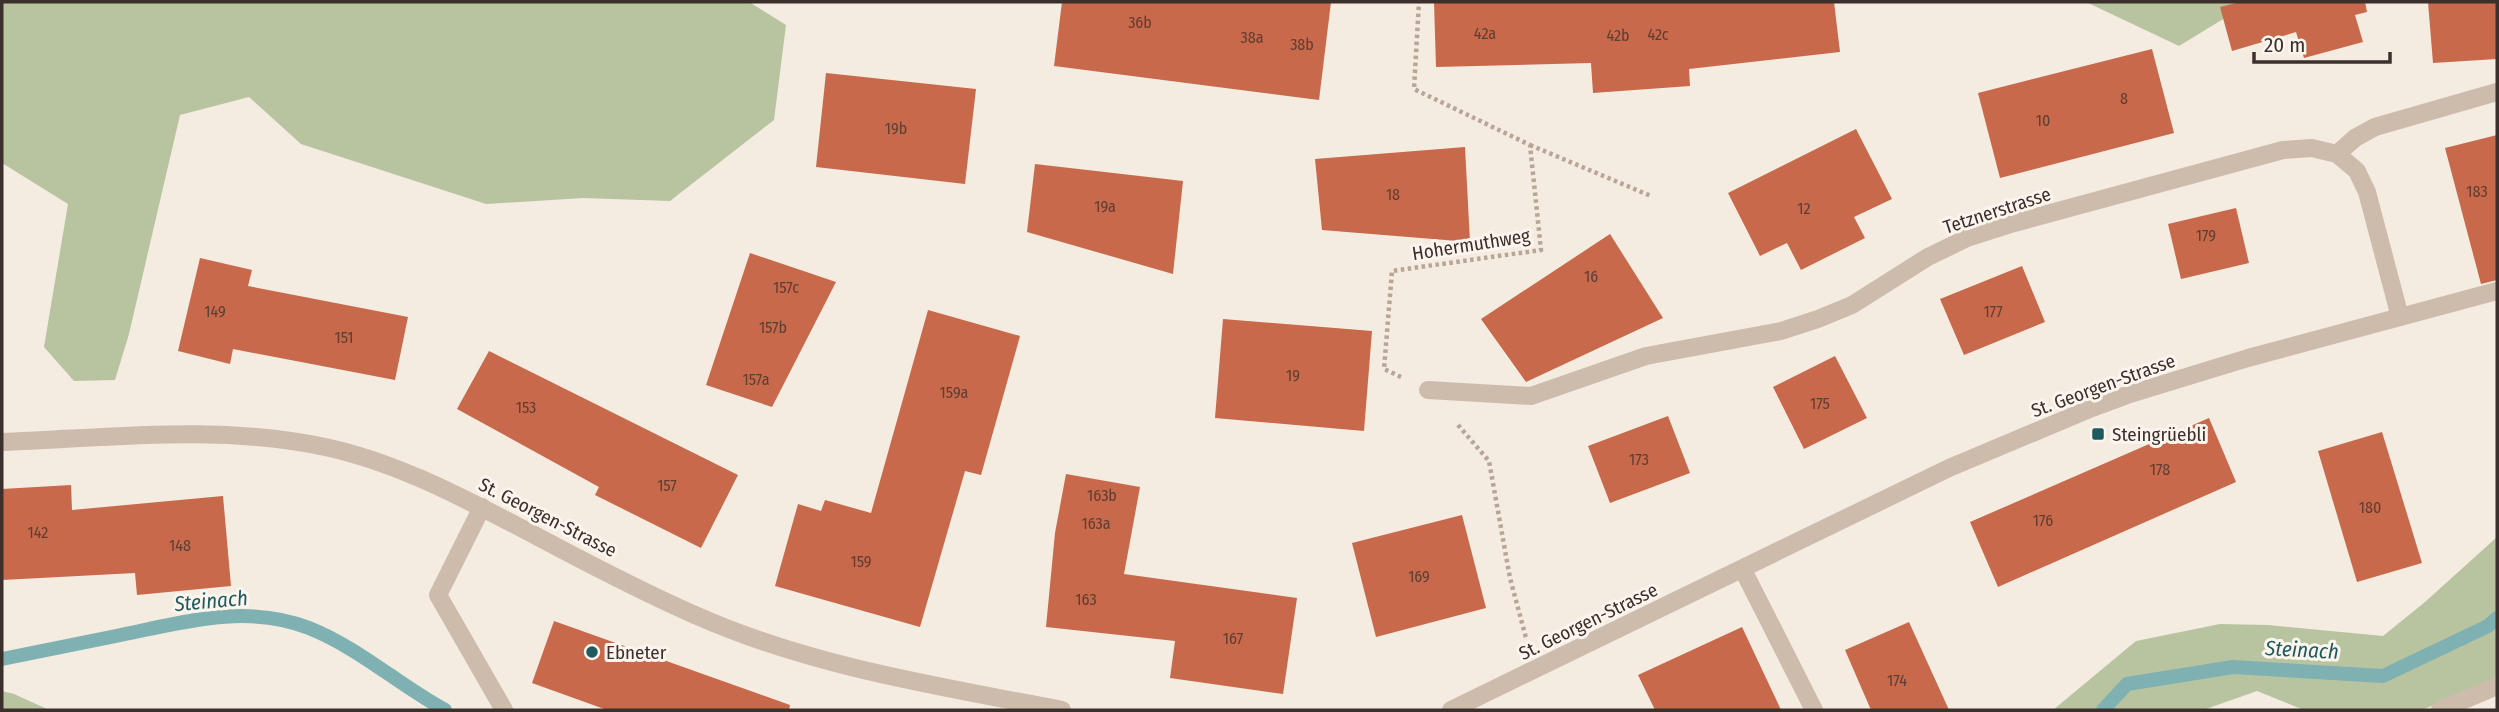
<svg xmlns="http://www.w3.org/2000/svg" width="2499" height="712" font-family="'Fira Sans Condensed',sans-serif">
	<rect width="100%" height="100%" fill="#f4ebe1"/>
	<g fill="#b8c4a0">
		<path d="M 2,2 L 749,2 L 786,25 L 774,120 L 670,201 L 583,198 L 486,204 L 301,144 L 249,97 L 180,115 L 129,334 L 115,380 L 74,381 L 44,347 L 68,204 L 2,163 Z"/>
		<path d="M 2086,2 L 2251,2 L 2179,46 Z"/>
		<path d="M 2497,537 L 2497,676 L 2471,692 L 2421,710 L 2304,710 L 2257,691 L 2203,710 L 2053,710 L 2136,641 L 2220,624 L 2268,625 L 2383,636 L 2425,602 Z"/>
		<path d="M 2,691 L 14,694 L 49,710 L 2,710 Z"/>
	</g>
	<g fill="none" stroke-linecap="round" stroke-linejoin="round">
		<g stroke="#7fb0b2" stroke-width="14">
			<path d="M 2,659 C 40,651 78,644 116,636 C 180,623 246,603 309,628 C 359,648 399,685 445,710"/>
			<path d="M 2103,710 L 2127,684 L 2233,667 L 2383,676 L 2488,626 L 2497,618"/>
		</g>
	</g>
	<g fill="#c8694b">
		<path d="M 1062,2 L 1331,2 L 1319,100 L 1054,66 Z"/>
		<path d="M 1434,2 L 1834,2 L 1840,52 L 1689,69 L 1690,86 L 1593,93 L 1591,63 L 1436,67 Z"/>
		<path d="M 2240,2 L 2365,2 L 2367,12 L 2355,15 L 2363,42 L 2304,58 L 2296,32 L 2232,51 L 2220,7 Z"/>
		<path d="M 2428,2 L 2497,2 L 2497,59 L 2433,63 Z"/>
		<path d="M 2152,49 L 2174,133 L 2000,178 L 1978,93 Z"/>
		<path d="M 826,73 L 976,89 L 965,184 L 816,167 Z"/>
		<path d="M 1856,129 L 1892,199 L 1854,217 L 1865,238 L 1801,270 L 1787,243 L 1760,256 L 1728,193 Z"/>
		<path d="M 2497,135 L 2497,280 L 2481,284 L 2445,148 Z"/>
		<path d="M 1465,147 L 1470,242 L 1322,230 L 1315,159 Z"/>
		<path d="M 1035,164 L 1183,181 L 1173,274 L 1027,232 Z"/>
		<path d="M 2236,208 L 2249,263 L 2181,279 L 2168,224 Z"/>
		<path d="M 1610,234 L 1663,318 L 1526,382 L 1481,319 Z"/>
		<path d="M 750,253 L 836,282 L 772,407 L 706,385 Z"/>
		<path d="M 200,258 L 252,270 L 248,286 L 408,317 L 395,380 L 233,349 L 230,364 L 178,351 Z"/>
		<path d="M 2022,266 L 2045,322 L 1964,355 L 1940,299 Z"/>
		<path d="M 928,310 L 1020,336 L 981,475 L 965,471 L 920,627 L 775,586 L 798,504 L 821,511 L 825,500 L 871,513 Z"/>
		<path d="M 1223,319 L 1372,331 L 1364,431 L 1215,418 Z"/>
		<path d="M 489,351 L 738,475 L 701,548 L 595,495 L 599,487 L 457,409 Z"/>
		<path d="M 1835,356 L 1867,418 L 1804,449 L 1773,387 Z"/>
		<path d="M 1668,416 L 1690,473 L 1610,503 L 1588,446 Z"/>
		<path d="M 2209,418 L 2236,482 L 1998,587 L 1970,522 Z"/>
		<path d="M 2382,432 L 2422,563 L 2357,582 L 2318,451 Z"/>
		<path d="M 1066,474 L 1140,487 L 1124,574 L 1297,598 L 1283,694 L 1170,678 L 1175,641 L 1046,627 L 1055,533 Z"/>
		<path d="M 71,485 L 72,510 L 223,496 L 231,586 L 137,595 L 135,573 L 2,580 L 2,489 Z"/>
		<path d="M 1462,515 L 1486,608 L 1376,637 L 1352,543 Z"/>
		<path d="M 554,621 L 790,705 L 789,710 L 607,710 L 532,683 Z"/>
		<path d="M 1909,622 L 1949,710 L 1871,710 L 1845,650 Z"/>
		<path d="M 1742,627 L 1781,710 L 1655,710 L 1638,675 Z"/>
	</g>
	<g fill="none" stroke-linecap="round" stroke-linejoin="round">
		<g stroke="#b9a596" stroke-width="4.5" stroke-dasharray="3.5 3.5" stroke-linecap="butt">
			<path d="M 1530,145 L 1651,196"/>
			<path d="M 1401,377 L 1384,369 L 1392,271 L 1541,250 L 1530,145 L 1414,89 L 1419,2"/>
			<path d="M 1458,425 L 1489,461 L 1510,578 L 1526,638"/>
		</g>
		<g stroke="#cdbbac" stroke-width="18">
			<path d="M 2337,154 L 2355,138 L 2375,127 L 2497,92"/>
			<path d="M 482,507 L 438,595 L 504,710"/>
			<path d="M 2440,710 L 2497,686"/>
		</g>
		<g stroke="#cdbbac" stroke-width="18">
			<path d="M 1428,390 L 1531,396 L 1646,356 L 1781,331 L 1818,319 L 1852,305 L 1928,257 L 1967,238 L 2014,223 L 2283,150 L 2312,148 L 2337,154 L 2357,171 L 2367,192 L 2400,317"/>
			<path d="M 1743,570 L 1814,710"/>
		</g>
		<g stroke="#cdbbac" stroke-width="18">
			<path d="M 2,442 C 110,438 217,424 325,447 C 396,462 461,497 525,530 C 581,560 638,590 695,615 C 812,667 938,686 1062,710"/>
			<path d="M 1451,710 L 1949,468 L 2092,408 L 2127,395 L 2248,358 L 2497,291"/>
		</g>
	</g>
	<g fill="#1f5a5e" stroke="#fbf5ee" stroke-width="2.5">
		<rect x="2091" y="427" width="14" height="14" rx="3.5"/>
		<circle cx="592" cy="652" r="7"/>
	</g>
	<g text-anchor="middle" stroke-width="6" stroke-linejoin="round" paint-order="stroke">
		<g font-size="16" fill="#5e3e33">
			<text x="1140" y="28">36b</text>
			<text x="1485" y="39">42a</text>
			<text x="1658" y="40">42c</text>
			<text x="1618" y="41">42b</text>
			<text x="1252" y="43">38a</text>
			<text x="1302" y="50">38b</text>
			<text x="2124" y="104">8</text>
			<text x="2043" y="126">10</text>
			<text x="896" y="134">19b</text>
			<text x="2477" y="197">183</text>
			<text x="1393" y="200">18</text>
			<text x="1105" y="212">19a</text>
			<text x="1804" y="214">12</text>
			<text x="2206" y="241">179</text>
			<text x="1591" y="282">16</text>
			<text x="786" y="293">157c</text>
			<text x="215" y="317">149</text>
			<text x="1993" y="317">177</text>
			<text x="773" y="333">157b</text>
			<text x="344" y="343">151</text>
			<text x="1293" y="381">19</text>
			<text x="756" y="385">157a</text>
			<text x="954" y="398">159a</text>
			<text x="1820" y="409">175</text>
			<text x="526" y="413">153</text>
			<text x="1639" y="465">173</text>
			<text x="2160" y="475">178</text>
			<text x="667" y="491">157</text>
			<text x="1102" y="501">163b</text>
			<text x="2370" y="513">180</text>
			<text x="2043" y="526">176</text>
			<text x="1096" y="529">163a</text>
			<text x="38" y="538">142</text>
			<text x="180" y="551">148</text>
			<text x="861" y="567">159</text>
			<text x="1419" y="582">169</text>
			<text x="1086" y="605">163</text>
			<text x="1233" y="644">167</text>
			<text x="1897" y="686">174</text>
		</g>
		<g font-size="19" fill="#3b302b" stroke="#fbf5ee">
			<text transform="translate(1997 210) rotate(-18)" y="7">Tetznerstrasse</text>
			<text transform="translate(1471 244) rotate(-9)" y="7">Hohermuthweg</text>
			<text transform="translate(2103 385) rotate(-20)" y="7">St. Georgen-Strasse</text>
			<text transform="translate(548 517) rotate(27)" y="7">St. Georgen-Strasse</text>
			<text transform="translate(1588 621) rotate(-26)" y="7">St. Georgen-Strasse</text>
		</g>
		<g font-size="19" fill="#3b302b" stroke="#fbf5ee" text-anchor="start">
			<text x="2112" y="441">Steingrüebli</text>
			<text x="606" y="659">Ebneter</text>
		</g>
		<g font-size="21" font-style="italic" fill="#1f5a5e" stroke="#fbf5ee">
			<text transform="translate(211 601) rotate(-5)" y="7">Steinach</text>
			<text transform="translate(2302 650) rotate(3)" y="7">Steinach</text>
		</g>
	</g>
	<rect width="2499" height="712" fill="none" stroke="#3b302b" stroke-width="7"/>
	<path d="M2254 52v10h136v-10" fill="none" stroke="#3b302b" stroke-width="3.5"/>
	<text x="2264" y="52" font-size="21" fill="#3b302b" stroke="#fbf5ee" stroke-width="5" paint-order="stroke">20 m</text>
</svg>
